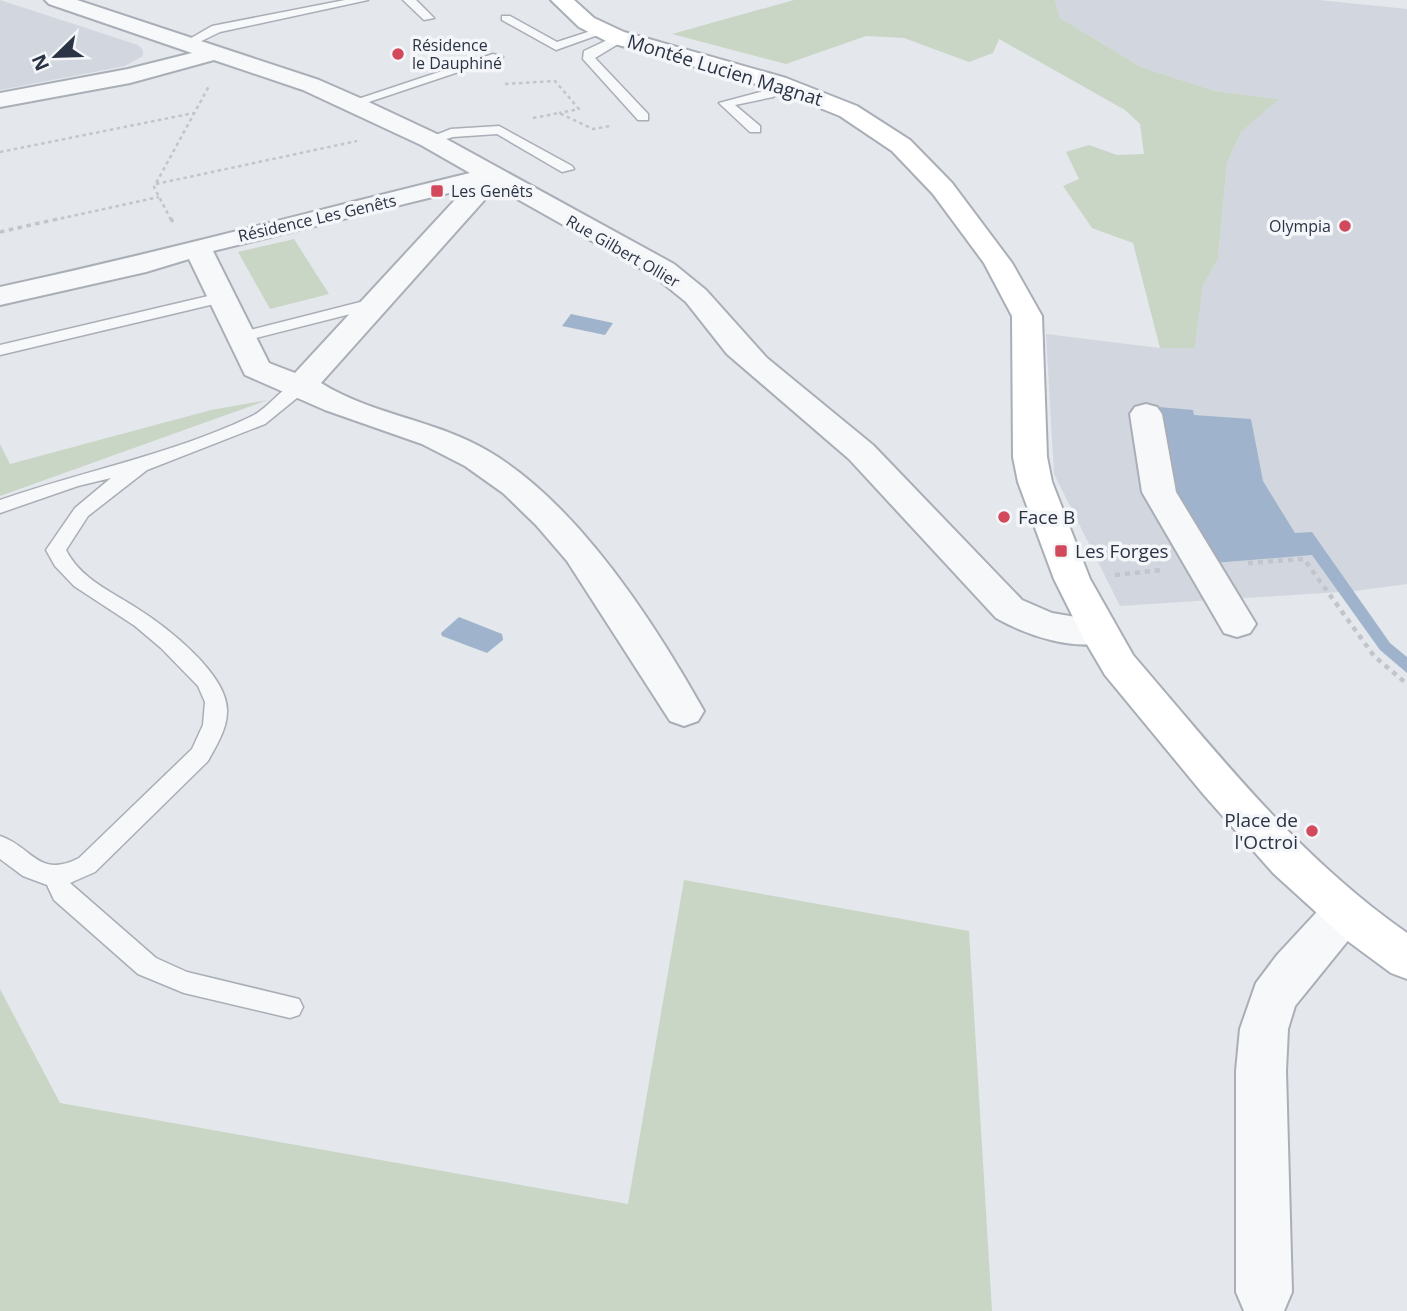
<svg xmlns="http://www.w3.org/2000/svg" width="1407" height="1311" font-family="'Open Sans',sans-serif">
	<rect width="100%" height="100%" fill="#e4e7ec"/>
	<g fill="#d2d6de">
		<path d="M 0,0 L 138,45 L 143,50 L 143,56 L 125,66 L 0,90 Z"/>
		<path d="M 1055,0 L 1319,0 L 1407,9 L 1407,584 L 1355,591 L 1120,606 L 1054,474 L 1046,334 L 1160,348 L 1195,348 L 1203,285 L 1218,259 L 1227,163 L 1241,132 L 1278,99 L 1215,91 L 1141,67 L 1060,18 Z"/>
	</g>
	<g fill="#c9d6c5">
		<path d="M 794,0 L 1055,0 L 1060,18 L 1141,67 L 1215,91 L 1279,99 L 1241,132 L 1227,163 L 1218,259 L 1203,285 L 1195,348 L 1160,348 L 1133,243 L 1092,228 L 1063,186 L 1079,179 L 1066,152 L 1089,145 L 1117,155 L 1144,154 L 1140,124 L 1125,110 L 999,39 L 993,53 L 969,62 L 904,38 L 866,36 L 786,64 L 672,34 Z"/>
		<path d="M 294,239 L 329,294 L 270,309 L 238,252 Z"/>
		<path d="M 268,400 L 0,496 L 0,444 L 10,464 L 211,410 Z"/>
		<path d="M 684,880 L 969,931 L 992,1311 L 0,1311 L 0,989 L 60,1103 L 628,1204 Z"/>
	</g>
	<g fill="#9fb4cc">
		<path d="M 571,314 L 613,323 L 605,335 L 562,326 Z"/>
		<path d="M 1159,407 L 1193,410 L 1194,415 L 1251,419 L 1263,481 L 1295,533 L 1312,532 L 1390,643 L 1407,657 L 1407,673 L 1380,650 L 1312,555 L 1213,563 L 1165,480 Z"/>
		<path d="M 459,617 L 502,634 L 503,640 L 487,653 L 442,636 L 441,633 Z"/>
	</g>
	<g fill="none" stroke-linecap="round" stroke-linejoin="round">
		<defs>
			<g id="lane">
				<path d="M 345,0 L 368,0 L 220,32 L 185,49 L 179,45 L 212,26 Z"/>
				<path d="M 403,0 L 416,0 L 434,18 L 424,20 Z"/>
				<path d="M 502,16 L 510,16 L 557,42 L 603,27 L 609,31 L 556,50 L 502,20 Z"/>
				<path d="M 618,35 L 628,38 L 595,58 L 648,114 L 648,120 L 638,120 L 583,59 L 584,51 Z"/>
				<path d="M 493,54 L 503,57 L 357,106 L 346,103 Z"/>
				<path d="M 777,82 L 788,85 L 773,97 L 735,105 L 760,126 L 760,132 L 750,132 L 719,103 L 764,91 Z"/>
				<path d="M 499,126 L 572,166 L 574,169 L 562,172 L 497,134 L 453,137 L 430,144 L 423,140 L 451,129 Z"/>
				<path d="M 221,293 L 227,295 L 227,301 L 0,355 L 0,345 Z"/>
				<path d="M 376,298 L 384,303 L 382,306 L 240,342 L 232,337 L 234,334 Z"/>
				<path d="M 302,380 L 311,385 L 308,389 L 265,424 L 147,470 L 88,516 L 66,550 C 80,578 110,591 135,607 C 164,625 229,674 227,712 C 227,729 216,746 208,761 L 95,872 L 70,883 L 156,958 L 187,972 L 299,999 L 303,1007 L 299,1015 L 290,1018 L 184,993 L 138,974 L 54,900 L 47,885 L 23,876 L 0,859 L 0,836 C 33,847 38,879 79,858 L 192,749 L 203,725 L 205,702 L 198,686 L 161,648 L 135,626 L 74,586 L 55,566 L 46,550 L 75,508 L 111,478 L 78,486 L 0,513 L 0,500 C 83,471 170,455 250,417 C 269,409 282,385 302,380 Z"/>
			</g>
			<g id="street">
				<path d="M 45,0 L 77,0 L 319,80 L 360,98 L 439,135 L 674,264 L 706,290 L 767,358 L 873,445 L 1022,600 L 1052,613 L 1111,623 L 1117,632 L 1111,641 C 1075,652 1028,636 996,618 L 849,459 L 727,354 L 686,302 L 654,276 L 496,187 L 321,383 C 372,415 436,420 488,451 C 577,503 654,622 704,711 L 698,721 L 684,726 L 670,721 L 567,561 L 536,525 L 503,493 L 465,466 L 422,444 L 325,410 L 245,375 L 189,259 L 146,272 L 0,305 L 0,287 C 158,253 313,211 470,173 L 421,145 L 303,90 L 214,60 L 130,83 L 0,107 L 0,93 L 128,69 L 192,53 L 49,4 ZM 465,189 L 295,373 L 269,363 L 213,251 Z"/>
				<path d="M 1146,404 L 1157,407 L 1162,414 L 1176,492 L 1256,624 L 1250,633 L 1237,637 L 1224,633 L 1142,492 L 1130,414 L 1135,407 Z"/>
				<path d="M 1343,895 L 1359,901 L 1366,914 L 1359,927 L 1295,1006 L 1288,1029 L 1286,1071 L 1292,1292 L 1284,1311 L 1244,1311 L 1236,1292 L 1236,1071 L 1240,1029 L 1256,983 L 1277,955 L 1327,901 Z"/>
			</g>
			<path id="secondary" d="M 551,0 L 574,0 L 594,18 L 624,32 L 786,78 L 857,106 L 910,140 L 952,183 L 1012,263 L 1042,316 L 1047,457 L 1052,482 L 1090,579 L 1133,655 C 1218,754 1299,858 1407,933 L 1407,979 L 1391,973 L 1349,942 L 1273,873 L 1204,795 L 1105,675 L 1085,641 L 1054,579 L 1018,482 L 1013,457 L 1012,316 L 984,263 L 933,194 L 892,151 L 840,116 L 770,88 L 608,42 L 579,27 Z"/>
		</defs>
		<use href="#lane" stroke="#a9aeb7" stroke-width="3"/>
		<use href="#street" stroke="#a9aeb7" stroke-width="4"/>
		<use href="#secondary" stroke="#a9aeb7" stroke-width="4"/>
		<g stroke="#c2c5cb" stroke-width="2.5" stroke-dasharray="3.5 3.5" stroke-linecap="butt">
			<path d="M 505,84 L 555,81 L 579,109 L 559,113"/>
			<path d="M 533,118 L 559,113 L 593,129 L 610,126"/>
			<path d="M 0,152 L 194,113"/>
			<path d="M 156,184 L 357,141"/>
			<path d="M 54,220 L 159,197"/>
			<path d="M 171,220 L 154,187 L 209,86"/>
		</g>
		<g stroke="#c2c5cb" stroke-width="3.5" stroke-dasharray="4.5 4.5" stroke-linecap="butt">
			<path d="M 171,218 L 173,223"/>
			<path d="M 0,232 L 62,218"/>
		</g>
		<g stroke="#c2c5cb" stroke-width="4.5" stroke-dasharray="5 5" stroke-linecap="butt">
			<path d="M 1248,563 L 1304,559 L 1374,656 L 1407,684"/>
			<path d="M 1115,575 L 1162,570"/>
		</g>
		<use href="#lane" fill="#f7f8fa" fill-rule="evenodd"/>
		<use href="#street" fill="#f7f8fa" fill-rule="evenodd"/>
		<use href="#secondary" fill="#fff" fill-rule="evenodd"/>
	</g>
	<g fill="#d1495b" stroke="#f4f6f9" stroke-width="2.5">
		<circle cx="398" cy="54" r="7"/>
		<rect x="430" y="184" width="14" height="14" rx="3.5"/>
		<circle cx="1345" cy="226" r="7"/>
		<circle cx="1004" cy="517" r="7"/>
		<rect x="1054" y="544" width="14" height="14" rx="3.5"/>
		<circle cx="1312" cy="831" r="7"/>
	</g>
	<g text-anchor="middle" stroke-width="7" stroke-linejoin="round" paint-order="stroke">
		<g font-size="16" fill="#2b3445" stroke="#f4f6f9" text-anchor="start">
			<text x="412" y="51">Résidence<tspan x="412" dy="18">le Dauphiné</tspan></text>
			<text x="451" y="197">Les Genêts</text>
			<text x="1331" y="232" text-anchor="end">Olympia</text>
		</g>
		<g font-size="16" fill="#2b3445" stroke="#f4f6f9">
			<text transform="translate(317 218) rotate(-13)" y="6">Résidence Les Genêts</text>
			<text transform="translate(623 251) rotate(30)" y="6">Rue Gilbert Ollier</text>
		</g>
		<g font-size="19" fill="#2b3445" stroke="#f4f6f9">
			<text transform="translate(725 70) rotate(17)" y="7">Montée Lucien Magnat</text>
		</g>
		<g font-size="19" fill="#2b3445" stroke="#f4f6f9" text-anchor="start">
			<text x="1018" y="524">Face B</text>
			<text x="1075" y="558">Les Forges</text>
			<text x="1298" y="827" text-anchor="end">Place de<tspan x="1298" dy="22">l'Octroi</tspan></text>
		</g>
	</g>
	<g transform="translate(56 56) rotate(247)" stroke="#f4f6f9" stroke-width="5" paint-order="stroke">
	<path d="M0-5L12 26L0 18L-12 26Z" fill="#2b3445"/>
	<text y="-10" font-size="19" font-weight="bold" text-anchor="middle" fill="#2b3445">N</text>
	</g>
</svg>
